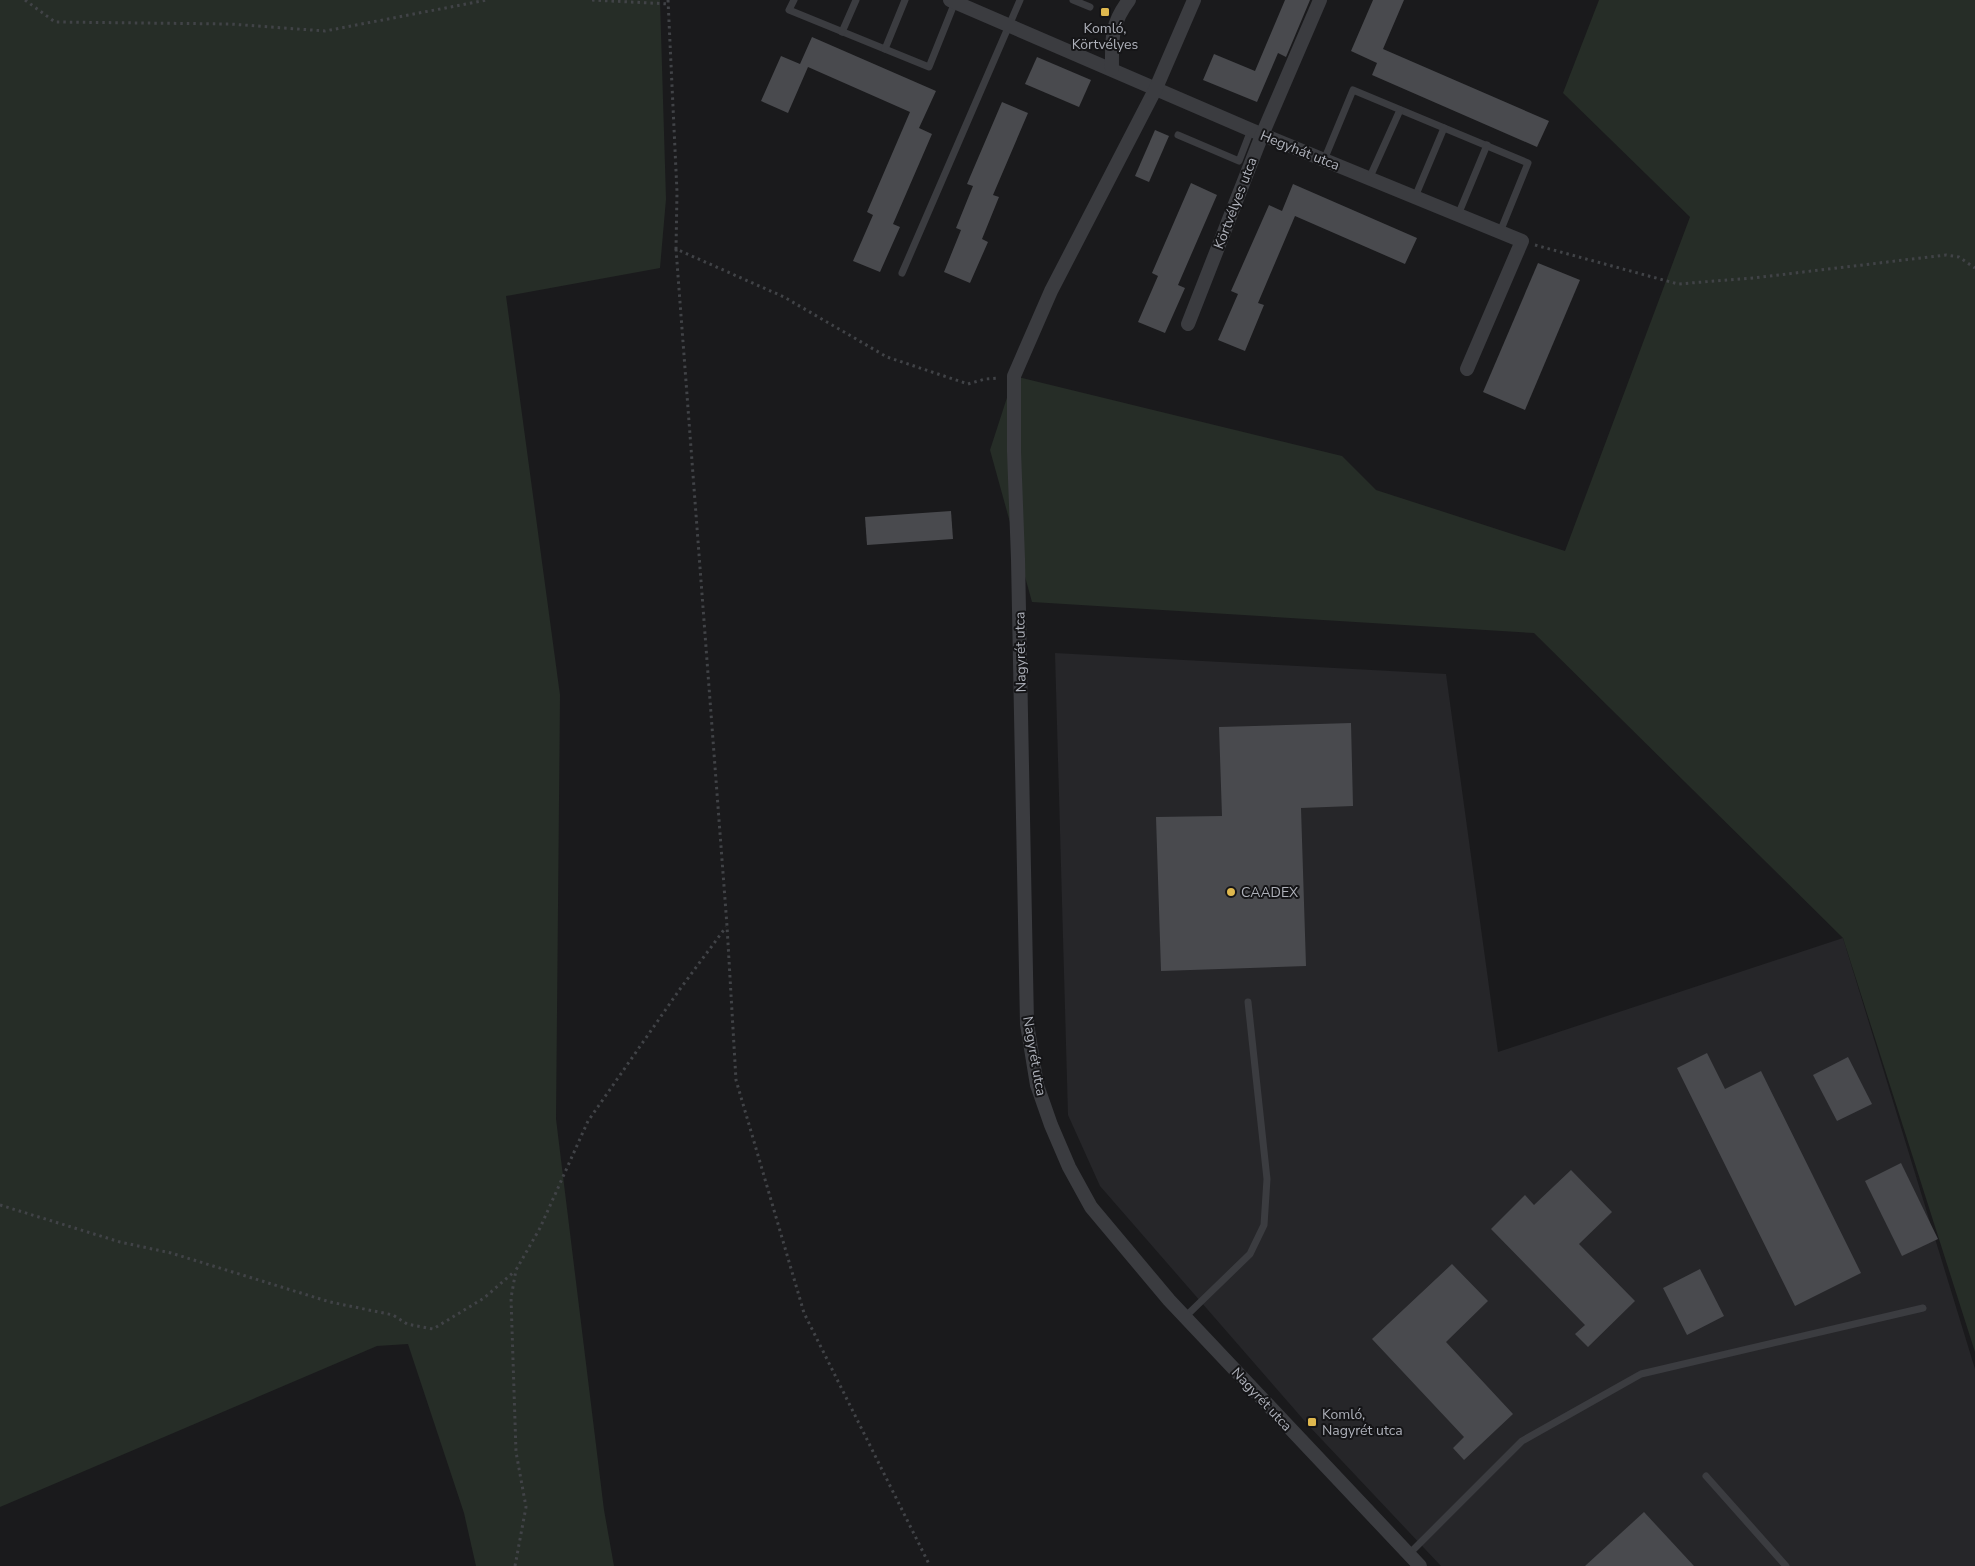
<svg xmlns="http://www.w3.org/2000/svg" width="1975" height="1566" font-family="'Nunito Sans',sans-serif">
	<rect width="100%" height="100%" fill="#1a1a1c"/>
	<path fill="#262629" d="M 1055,653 L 1446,674 L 1498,1052 L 1843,938 L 1975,1369 L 1975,1566 L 1441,1566 L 1309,1426 L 1100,1186 L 1068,1115 Z"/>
	<g fill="#262d27">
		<path d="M 0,0 L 660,0 L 666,199 L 660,268 L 506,296 L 560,695 L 556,1119 L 604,1510 L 614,1566 L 476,1566 L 464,1513 L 408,1344 L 377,1346 L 0,1507 Z"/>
		<path d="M 1599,0 L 1975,0 L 1975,1352 L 1843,938 L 1534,633 L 1032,602 L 990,450 L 1014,376 L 1342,456 L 1376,490 L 1565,551 L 1690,217 L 1563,93 Z"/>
	</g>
	<g fill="#494a4e">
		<path d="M 1285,0 L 1310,0 L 1286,57 L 1278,53 L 1257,102 L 1203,80 L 1214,54 L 1255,71 Z"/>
		<path d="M 1373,0 L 1404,0 L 1383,49 L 1549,121 L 1537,147 L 1372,75 L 1377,63 L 1351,51 Z"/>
		<path d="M 812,37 L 936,91 L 919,128 L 932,134 L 893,224 L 900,227 L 880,272 L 853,261 L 873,215 L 867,212 L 910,112 L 808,67 L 788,113 L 761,101 L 781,56 L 800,64 Z"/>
		<path d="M 1037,57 L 1091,80 L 1079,107 L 1025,84 Z"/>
		<path d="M 1002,102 L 1028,113 L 993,195 L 999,197 L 982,239 L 988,242 L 970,283 L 944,272 L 961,230 L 956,228 L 973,186 L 967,184 Z"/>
		<path d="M 1155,130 L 1169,136 L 1149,182 L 1135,176 Z"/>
		<path d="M 1191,183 L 1217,195 L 1178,285 L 1185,288 L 1165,333 L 1138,322 L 1158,276 L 1152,273 Z"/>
		<path d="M 1293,184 L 1417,238 L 1405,264 L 1295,216 L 1258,303 L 1264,305 L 1245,351 L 1218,340 L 1238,294 L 1231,291 L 1269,205 L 1282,211 Z"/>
		<path d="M 1538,263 L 1580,280 L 1525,410 L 1483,392 Z"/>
		<path d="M 951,511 L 953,539 L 867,545 L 865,517 Z"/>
		<path d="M 1351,723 L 1353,806 L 1301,808 L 1306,966 L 1161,971 L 1156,817 L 1222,816 L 1219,727 Z"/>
		<path d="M 1707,1053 L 1725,1089 L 1761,1071 L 1861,1273 L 1795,1306 L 1677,1068 Z"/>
		<path d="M 1848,1057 L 1872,1104 L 1837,1121 L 1813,1075 Z"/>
		<path d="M 1901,1163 L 1938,1239 L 1902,1256 L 1865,1181 Z"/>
		<path d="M 1571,1170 L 1612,1212 L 1579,1244 L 1635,1301 L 1588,1347 L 1575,1334 L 1585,1325 L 1491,1229 L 1525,1195 L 1534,1205 Z"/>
		<path d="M 1452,1264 L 1488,1301 L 1446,1342 L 1513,1414 L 1464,1460 L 1453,1448 L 1464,1437 L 1372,1339 Z"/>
		<path d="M 1700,1269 L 1724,1316 L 1687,1335 L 1663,1288 Z"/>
		<path d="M 1644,1512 L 1694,1566 L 1585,1566 Z"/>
	</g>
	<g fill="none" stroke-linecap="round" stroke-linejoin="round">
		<g stroke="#414347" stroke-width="3" stroke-dasharray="2.5 4" stroke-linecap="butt">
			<path d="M 25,0 L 55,22 L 230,24 L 325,31 L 487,0"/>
			<path d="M 592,0 L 669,4"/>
			<path d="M 668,0 L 677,192 L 676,249 L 784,297 L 887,357 L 968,384 L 985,379 L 999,378"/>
			<path d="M 1535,245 L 1678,284 L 1753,278 L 1946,255 L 1959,257 L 1975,268"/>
			<path d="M 676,249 L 727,926 L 736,1080 L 804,1313 L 930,1566"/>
			<path d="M 0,1205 L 120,1242 L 171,1253 L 330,1302 L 393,1315 L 407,1324 L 433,1329 L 484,1298 L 515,1271"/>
			<path d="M 515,1566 L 526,1507 L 516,1452 L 511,1298 L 516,1270 L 540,1228 L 588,1121 L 680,989 L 726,927"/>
		</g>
		<g stroke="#3b3c40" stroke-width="7">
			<path d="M 794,0 L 789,10 L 929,67 L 955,2"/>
			<path d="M 1073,0 L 1090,7"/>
			<path d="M 842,32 L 856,0"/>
			<path d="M 885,49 L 905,0"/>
			<path d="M 1178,135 L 1239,161 L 1251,130"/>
			<path d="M 1324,160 L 1353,90 L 1528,163 L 1500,232"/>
			<path d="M 1369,179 L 1400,110"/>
			<path d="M 1415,197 L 1444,128"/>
			<path d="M 1458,215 L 1487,145"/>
			<path d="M 902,273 L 1020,0"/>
			<path d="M 1185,1317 L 1250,1254 L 1264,1225 L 1267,1179 L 1248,1002"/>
			<path d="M 1706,1476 L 1786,1566"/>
			<path d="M 1409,1554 L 1522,1441 L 1641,1374 L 1923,1308"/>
		</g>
		<g stroke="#3b3c40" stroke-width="14">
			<path d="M 950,0 L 1251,130 L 1522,241 L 1467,369"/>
			<path d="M 1194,0 L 1156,88 L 1051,291 L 1014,376 L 1014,451 L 1018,559 L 1027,1024 L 1037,1085 L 1051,1125 L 1069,1167 L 1091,1207 L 1169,1300 L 1420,1566"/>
			<path d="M 1112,69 C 1112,40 1110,25 1129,0"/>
			<path d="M 1188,324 L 1262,135 L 1320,0"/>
		</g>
	</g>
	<g fill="#dfb84e" stroke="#151517" stroke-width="2">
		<rect x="1100" y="7" width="10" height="10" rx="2.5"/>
		<circle cx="1231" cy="892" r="5"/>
		<rect x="1307" y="1417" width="10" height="10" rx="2.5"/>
	</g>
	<g text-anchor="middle" stroke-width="4" stroke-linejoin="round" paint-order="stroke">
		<g font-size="14" fill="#aeb1ba" stroke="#151517" text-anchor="start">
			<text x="1105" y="33" text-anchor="middle">Komló,<tspan x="1105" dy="16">Körtvélyes</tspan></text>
			<text x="1241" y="897">CAADEX</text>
			<text x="1322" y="1419">Komló,<tspan x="1322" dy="16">Nagyrét utca</tspan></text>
		</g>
		<g font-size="14" fill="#aeb1ba" stroke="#151517">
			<text transform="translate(1300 150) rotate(22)" y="5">Hegyhát utca</text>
			<text transform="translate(1235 203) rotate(-69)" y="5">Körtvélyes utca</text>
			<text transform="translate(1020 652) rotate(-91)" y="5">Nagyrét utca</text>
			<text transform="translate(1035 1056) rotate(80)" y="5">Nagyrét utca</text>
			<text transform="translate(1262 1399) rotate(47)" y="5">Nagyrét utca</text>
		</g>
	</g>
</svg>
